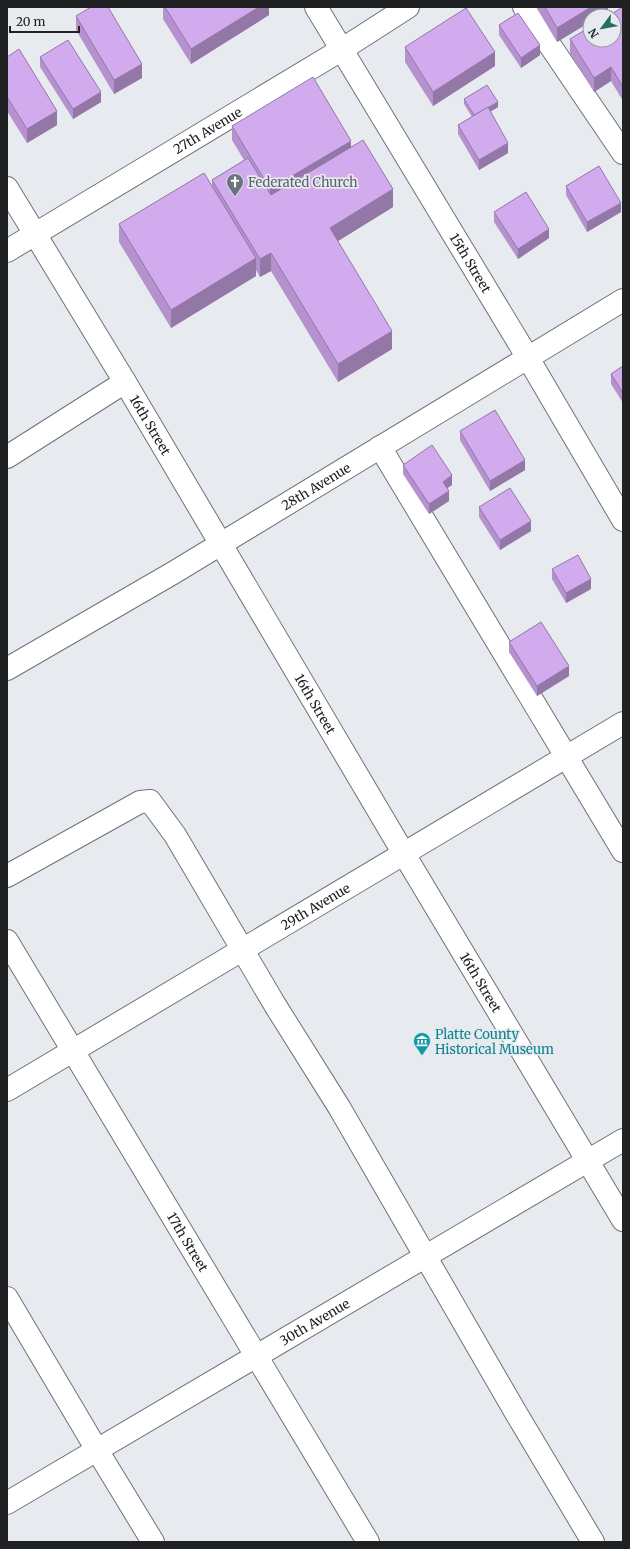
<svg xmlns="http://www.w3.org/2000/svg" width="630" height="1549" font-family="Merriweather,serif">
	<rect width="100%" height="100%" fill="#e7eaee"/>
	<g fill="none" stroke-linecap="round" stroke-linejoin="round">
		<defs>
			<g id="minor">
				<path id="s1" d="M 316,7 L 528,358 L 623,520"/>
				<path d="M 524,7 L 623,153"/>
				<path id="s2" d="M 7,188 L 125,382 L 404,854 L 623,1220"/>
				<path id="s3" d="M 7,251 L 341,50 L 408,7"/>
				<path d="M 380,447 L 623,851"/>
				<path d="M 7,457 L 125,382"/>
				<path id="s4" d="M 7,669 L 173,573 L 623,300"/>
				<path d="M 7,876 L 140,802 L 150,801 L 175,835 L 275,1005 L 339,1107 L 516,1413 L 593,1542"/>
				<path id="s5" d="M 7,1090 L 623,723"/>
				<path d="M 7,1298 L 97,1450 L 153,1542"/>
				<path id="s6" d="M 7,1503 L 623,1140"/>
			</g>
			<g id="major">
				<path id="s7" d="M 7,941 L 368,1542"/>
			</g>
		</defs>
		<use href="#minor" stroke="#707275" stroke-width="24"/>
		<use href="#major" stroke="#707275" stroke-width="24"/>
		<use href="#minor" stroke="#fff" stroke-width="22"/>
		<use href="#major" stroke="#fff" stroke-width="22"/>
	</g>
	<g fill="#b592cd">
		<path d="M 163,7 L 269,7 L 269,15 L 191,64 L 163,19 Z"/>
		<path d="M 536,7 L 608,7 L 608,11 L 600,16 L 590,16 L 590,22 L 557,42 Z"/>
		<path d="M 623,7 L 623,101 L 611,81 L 594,92 L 570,53 L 570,39 Z"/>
		<path d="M 76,16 L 142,78 L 114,94 L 76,30 Z"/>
		<path d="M 499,25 L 540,55 L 521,68 L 499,35 Z"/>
		<path d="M 405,47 L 495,66 L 433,106 L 405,62 Z"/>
		<path d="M 7,57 L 57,125 L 27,143 L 7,111 Z"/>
		<path d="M 40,57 L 101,102 L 73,119 L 40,67 Z"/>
		<path d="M 464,99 L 498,107 L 490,112 L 508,153 L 479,170 L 458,134 L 458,125 L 472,117 L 464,104 Z"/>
		<path d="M 232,126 L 351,147 L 393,207 L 338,241 L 392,349 L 338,382 L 271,271 L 260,277 L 256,270 L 256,276 L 171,328 L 119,242 L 119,224 L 212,186 L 212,180 L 244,160 L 232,140 Z"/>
		<path d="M 566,186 L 621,212 L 587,232 L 566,195 Z"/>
		<path d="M 494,212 L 549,238 L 518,259 L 494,222 Z"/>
		<path d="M 623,366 L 623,403 L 611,384 L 611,374 Z"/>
		<path d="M 460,431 L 525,470 L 490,491 L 460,440 Z"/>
		<path d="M 403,465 L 452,485 L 447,488 L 449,501 L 429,514 L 403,474 Z"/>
		<path d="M 479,507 L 531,531 L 500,550 L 479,517 Z"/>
		<path d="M 552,569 L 591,589 L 566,603 L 552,579 Z"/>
		<path d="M 509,642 L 569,676 L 537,696 L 509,652 Z"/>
	</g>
	<g fill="#9377a7">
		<path d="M 259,7 L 269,7 L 269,15 L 191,64 L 191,49 Z"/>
		<path d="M 591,7 L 608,7 L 608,11 L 600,16 L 590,16 L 590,22 L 557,42 L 557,28 Z"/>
		<path d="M 540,45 L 540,55 L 521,68 L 521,58 Z"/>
		<path d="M 495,52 L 495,66 L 433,106 L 433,92 Z"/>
		<path d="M 142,64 L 142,78 L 114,94 L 114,80 Z"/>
		<path d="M 611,67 L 611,81 L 594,92 L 594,78 Z"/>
		<path d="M 101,92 L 101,102 L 73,119 L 73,109 Z"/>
		<path d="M 498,102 L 498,107 L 475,121 L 475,116 Z"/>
		<path d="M 57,111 L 57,125 L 27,143 L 27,129 Z"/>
		<path d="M 351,141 L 351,155 L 270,204 L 270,189 Z"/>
		<path d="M 508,143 L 508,153 L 479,170 L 479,160 Z"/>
		<path d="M 393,189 L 393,207 L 330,246 L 330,228 Z"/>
		<path d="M 621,203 L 621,212 L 587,232 L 587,222 Z"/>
		<path d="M 549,229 L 549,238 L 518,259 L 518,249 Z"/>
		<path d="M 271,253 L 271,271 L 260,277 L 260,259 Z"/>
		<path d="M 256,258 L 256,276 L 171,328 L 171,310 Z"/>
		<path d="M 392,331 L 392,349 L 338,382 L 338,364 Z"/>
		<path d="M 525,460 L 525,470 L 490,491 L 490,481 Z"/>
		<path d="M 452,475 L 452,485 L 443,491 L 443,482 Z"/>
		<path d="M 449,491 L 449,501 L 429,514 L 429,504 Z"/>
		<path d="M 531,521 L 531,531 L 500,550 L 500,540 Z"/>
		<path d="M 591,579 L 591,589 L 566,603 L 566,593 Z"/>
		<path d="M 569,666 L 569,676 L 537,696 L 537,686 Z"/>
	</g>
	<g fill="#d2aaee" stroke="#9377a7">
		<path d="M 91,7 L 108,7 L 142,64 L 114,80 L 76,16 Z"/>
		<path d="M 165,7 L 259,7 L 191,49 Z"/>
		<path d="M 545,7 L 591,7 L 557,28 Z"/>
		<path d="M 623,7 L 623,87 L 611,67 L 594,78 L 570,39 L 590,27 L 590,40 L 614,40 L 614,16 L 608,16 Z"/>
		<path d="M 466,8 L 495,52 L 433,92 L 405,47 Z"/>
		<path d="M 518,13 L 540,45 L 521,58 L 499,25 Z"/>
		<path d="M 68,40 L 101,92 L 73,109 L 40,57 Z"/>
		<path d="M 19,49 L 57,111 L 27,129 L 7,97 L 7,57 Z"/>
		<path d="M 313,77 L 351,141 L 270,189 L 232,126 Z"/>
		<path d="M 487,85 L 498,102 L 474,115 L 464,99 Z"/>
		<path d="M 488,107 L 508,143 L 479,160 L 458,125 Z"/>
		<path d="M 363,140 L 393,189 L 330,228 L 392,331 L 338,364 L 271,253 L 260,259 L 212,180 L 248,158 L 271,195 Z"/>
		<path d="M 599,166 L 621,203 L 587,222 L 566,186 Z"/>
		<path d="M 204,173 L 256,258 L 171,310 L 119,224 Z"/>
		<path d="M 526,192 L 549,229 L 518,249 L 494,212 Z"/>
		<path d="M 623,366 L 623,393 L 611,374 Z"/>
		<path d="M 495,410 L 525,460 L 490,481 L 460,431 Z"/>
		<path d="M 432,445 L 452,475 L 443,482 L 449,491 L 429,504 L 403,465 Z"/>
		<path d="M 510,488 L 531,521 L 500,540 L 479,507 Z"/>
		<path d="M 578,555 L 591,579 L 566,593 L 552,569 Z"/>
		<path d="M 541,622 L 569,666 L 537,686 L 509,642 Z"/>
	</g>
	<defs>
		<symbol id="church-pin" viewBox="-11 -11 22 30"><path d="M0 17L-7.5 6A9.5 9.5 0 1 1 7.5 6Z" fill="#6b7280" stroke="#e7eaee"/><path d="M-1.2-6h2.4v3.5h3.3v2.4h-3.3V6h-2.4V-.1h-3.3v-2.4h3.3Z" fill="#fff"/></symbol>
		<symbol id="museum-pin" viewBox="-11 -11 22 30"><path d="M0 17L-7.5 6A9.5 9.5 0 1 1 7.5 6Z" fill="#0f9aa8" stroke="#e7eaee"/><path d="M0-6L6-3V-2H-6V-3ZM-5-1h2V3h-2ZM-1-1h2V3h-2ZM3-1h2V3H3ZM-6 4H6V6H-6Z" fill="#fff"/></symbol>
	</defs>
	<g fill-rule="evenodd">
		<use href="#church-pin" x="225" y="172" width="20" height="27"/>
		<use href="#museum-pin" x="412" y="1031" width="20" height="27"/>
	</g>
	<g text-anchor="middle" stroke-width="3.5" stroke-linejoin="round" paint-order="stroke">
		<g font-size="13" fill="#202123" stroke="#e7eaee">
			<text dy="5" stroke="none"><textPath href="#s3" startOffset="234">27th Avenue</textPath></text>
			<text dy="5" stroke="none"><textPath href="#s1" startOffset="299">15th Street</textPath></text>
			<text dy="5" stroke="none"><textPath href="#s2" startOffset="277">16th Street</textPath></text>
			<text dy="5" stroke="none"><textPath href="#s4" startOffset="359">28th Avenue</textPath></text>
			<text dy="5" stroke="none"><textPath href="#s2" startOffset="601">16th Street</textPath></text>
			<text dy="5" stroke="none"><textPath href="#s5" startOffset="359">29th Avenue</textPath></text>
			<text dy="5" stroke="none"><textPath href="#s2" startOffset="925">16th Street</textPath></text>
			<text dy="5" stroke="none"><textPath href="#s7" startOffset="351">17th Street</textPath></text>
			<text dy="5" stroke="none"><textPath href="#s6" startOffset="357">30th Avenue</textPath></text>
		</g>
		<g font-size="13" fill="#5b616d" stroke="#e7eaee" text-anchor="start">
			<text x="248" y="187">Federated Church</text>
		</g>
		<g font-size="13" fill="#0d838f" stroke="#e7eaee" text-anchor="start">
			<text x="435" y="1039">Platte County<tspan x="435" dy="15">Historical Museum</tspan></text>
		</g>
	</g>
	<rect width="630" height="1549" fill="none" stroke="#202123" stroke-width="16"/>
	<g transform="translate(602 28) rotate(238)"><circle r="19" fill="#e7eaee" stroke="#979a9d"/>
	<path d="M0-3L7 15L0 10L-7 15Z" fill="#246c64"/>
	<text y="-6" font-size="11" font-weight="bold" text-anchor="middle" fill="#202123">N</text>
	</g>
	<path d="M10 26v6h69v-6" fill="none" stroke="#202123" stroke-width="2"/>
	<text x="16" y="26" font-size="12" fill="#202123" stroke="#e7eaee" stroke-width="3" paint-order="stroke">20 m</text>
</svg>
